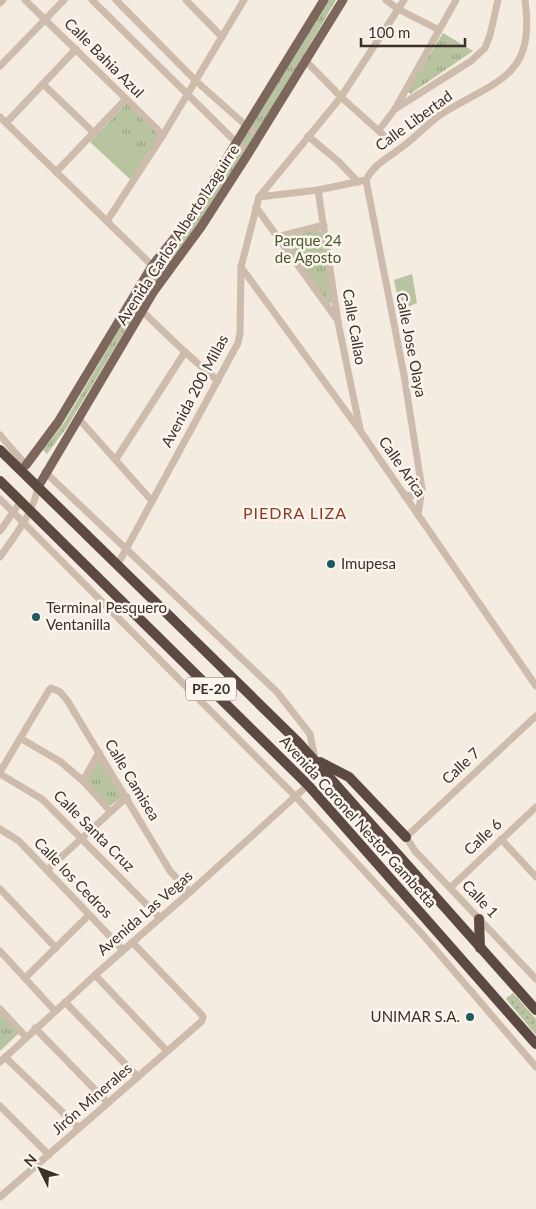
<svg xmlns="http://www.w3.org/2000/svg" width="536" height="1209" font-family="Lato,sans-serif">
	<defs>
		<pattern id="grass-dots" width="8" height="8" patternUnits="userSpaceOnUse" patternTransform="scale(1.25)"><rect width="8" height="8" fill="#b8c4a0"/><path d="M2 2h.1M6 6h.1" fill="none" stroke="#97a083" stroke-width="1.8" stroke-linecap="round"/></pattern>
		<pattern id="park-tufts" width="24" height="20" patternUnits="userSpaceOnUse" patternTransform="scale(1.25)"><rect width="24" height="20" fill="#b8c4a0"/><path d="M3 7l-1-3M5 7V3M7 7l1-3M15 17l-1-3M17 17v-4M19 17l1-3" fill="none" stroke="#97a083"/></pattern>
	</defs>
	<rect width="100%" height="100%" fill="#f4ebe1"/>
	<path fill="url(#grass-dots)" d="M 513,993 L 536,1019 L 536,1035 L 506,999 Z"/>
	<g fill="url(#park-tufts)">
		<path d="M 329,0 L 336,0 L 295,70 L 198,226 L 153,284 L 67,427 L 47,454 L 43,450 L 64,423 L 148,281 L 191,223 Z"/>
		<path d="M 443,33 L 473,51 L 410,94 L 408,91 L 409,89 Z"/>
		<path d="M 127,103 L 159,135 L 132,181 L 90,142 Z"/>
		<path d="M 318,230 L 322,232 L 332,302 L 328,305 L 283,244 L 283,237 L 284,236 Z"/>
		<path d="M 99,759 L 121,795 L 121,798 L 110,806 L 84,779 Z"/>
		<path d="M 0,1014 L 19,1033 L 0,1051 Z"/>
	</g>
	<g fill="#b8c4a0">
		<path d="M 109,128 L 140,156 L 126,171 L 95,143 Z"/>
		<path d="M 412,274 L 417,303 L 400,310 L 394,280 Z"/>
	</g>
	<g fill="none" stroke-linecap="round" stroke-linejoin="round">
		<g stroke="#cdbbac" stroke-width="7">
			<path d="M 25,0 L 163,135"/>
			<path d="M 92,0 L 248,154"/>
			<path d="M 116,0 L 196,81 L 259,137"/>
			<path d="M 186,0 L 222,37"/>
			<path d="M 386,0 L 398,9 L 439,30"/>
			<path d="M 0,3 L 3,0"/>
			<path d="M 306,61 L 341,97 L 391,142"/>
			<path d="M 0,66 L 64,0"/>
			<path d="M 43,84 L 94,133"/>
			<path d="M 395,109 L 471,61 L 485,48 L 490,35 L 498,0"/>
			<path d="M 0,117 L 164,277"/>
			<path d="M 6,123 L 76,49"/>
			<path d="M 379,130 L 395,109 L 456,0"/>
			<path d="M 308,136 L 339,162 L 358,182"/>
			<path d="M 56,172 L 126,99"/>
			<path d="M 366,180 L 404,375 L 422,489 L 418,515"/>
			<path d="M 366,180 C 374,164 388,158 402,147 C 416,137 428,123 443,113 C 497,80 536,77 525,0"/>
			<path d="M 318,190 L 338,322 L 360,429"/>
			<path d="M 259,197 L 318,190 L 366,180"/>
			<path d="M 256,207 L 338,321"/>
			<path d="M 107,221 L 163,135 L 244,0"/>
			<path d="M 277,237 L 324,225"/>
			<path d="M 241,267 L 361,432 L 536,686"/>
			<path d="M 142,311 L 185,352 L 218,381"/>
			<path d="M 79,419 L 152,501"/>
			<path d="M 0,435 L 26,465"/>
			<path d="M 116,459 L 185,352"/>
			<path d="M 45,472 L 277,692 L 310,734 L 315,759"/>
			<path d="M 404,495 L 412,496 L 422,489"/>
			<path d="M 0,499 L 296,797 L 423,935 L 536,1067"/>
			<path d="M 0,531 L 21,501"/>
			<path d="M 0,557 C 15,535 33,514 38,487"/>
			<path d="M 118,564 L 238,343 L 240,333 L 241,267 L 259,197 L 341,97 L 404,0"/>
			<path d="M 536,716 L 406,837 L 415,851 L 536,979"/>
			<path d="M 20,738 L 61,762 L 83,781 L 110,811"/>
			<path d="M 0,772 L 49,690 L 51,688 L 60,692 L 67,700 L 170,871 L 190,892"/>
			<path d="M 0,774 L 42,799 L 160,918"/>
			<path d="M 83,781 L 99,752"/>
			<path d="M 0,829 L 19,841 L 123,950"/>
			<path d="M 501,839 L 536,877"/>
			<path d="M 47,870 L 127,797"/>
			<path d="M 450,888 L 536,807"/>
			<path d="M 0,889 L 56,948"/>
			<path d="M 0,951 L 55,1011"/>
			<path d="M 95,975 L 167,1051"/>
			<path d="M 25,978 L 89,915"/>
			<path d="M 65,1002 L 138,1077"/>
			<path d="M 0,1009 L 26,1037"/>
			<path d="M 35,1028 L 108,1103"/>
			<path d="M 5,1057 L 79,1128"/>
			<path d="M 0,1062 L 95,975 L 190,892 L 308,785"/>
			<path d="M 0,1106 L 49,1155"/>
			<path d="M 0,1197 L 202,1021 L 203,1017 L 201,1014 L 133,943"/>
		</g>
		<g stroke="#7d675c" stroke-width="9">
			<path d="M 26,465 L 58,422 L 152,266 L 188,221 L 324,0"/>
			<path d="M 38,487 L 154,291 L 201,227 L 248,154 L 343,0"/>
		</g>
		<g stroke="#5c4a42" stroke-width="10">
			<path d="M 0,450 L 298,742 L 536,1010"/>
			<path d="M 0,481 L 308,785 L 536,1044"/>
			<path d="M 320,762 L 349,777 L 406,837"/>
			<path d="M 479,919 L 480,948"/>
		</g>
	</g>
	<g fill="#1f5a5e" stroke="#fbf5ee" stroke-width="2">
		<circle cx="331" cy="564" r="5"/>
		<circle cx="36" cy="617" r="5"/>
		<circle cx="470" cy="1017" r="5"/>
	</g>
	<g text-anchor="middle" stroke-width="5" stroke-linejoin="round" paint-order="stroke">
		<rect fill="#fbf5ee" stroke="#756b66" stroke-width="1" x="186" y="677.5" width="50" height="23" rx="4"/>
		<g font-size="14" font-weight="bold" fill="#3b302b">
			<text x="211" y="694">PE-20</text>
		</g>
		<g font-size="15" fill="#3b302b" stroke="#fbf5ee">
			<text transform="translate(104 58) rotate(45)" y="5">Calle Bahia Azul</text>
			<text transform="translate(414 121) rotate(-36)" y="5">Calle Libertad</text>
			<text transform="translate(178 235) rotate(-57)" y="5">Avenida Carlos Alberto Izaguirre</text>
			<text transform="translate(354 327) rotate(80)" y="5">Calle Callao</text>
			<text transform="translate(411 345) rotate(79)" y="5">Calle Jose Olaya</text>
			<text transform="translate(195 391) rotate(-62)" y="5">Avenida 200 Millas</text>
			<text transform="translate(402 467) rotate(55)" y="5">Calle Arica</text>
			<text transform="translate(461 766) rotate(-43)" y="5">Calle 7</text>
			<text transform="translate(132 780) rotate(59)" y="5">Calle Camisea</text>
			<text transform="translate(358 822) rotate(48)" y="5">Avenida Coronel Nestor Gambetta</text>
			<text transform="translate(94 831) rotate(45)" y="5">Calle Santa Cruz</text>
			<text transform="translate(483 837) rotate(-43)" y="5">Calle 6</text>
			<text transform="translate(73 878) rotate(46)" y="5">Calle los Cedros</text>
			<text transform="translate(480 899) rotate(47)" y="5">Calle 1</text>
			<text transform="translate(145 913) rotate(-41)" y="5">Avenida Las Vegas</text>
			<text transform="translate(92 1099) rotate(-41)" y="5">Jirón Minerales</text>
		</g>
		<g font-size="15" fill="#4a5a2e" stroke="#fbf5ee">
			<text x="308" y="246">Parque 24<tspan x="308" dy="17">de Agosto</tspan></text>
		</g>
		<g font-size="15" fill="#3b302b" stroke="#fbf5ee" text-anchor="start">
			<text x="341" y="569">Imupesa</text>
			<text x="46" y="613">Terminal Pesquero<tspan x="46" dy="17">Ventanilla</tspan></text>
			<text x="460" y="1022" text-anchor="end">UNIMAR S.A.</text>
		</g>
		<g font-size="16" letter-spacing="1" fill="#8c3b22" stroke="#fbf5ee">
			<text x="295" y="519">PIEDRA LIZA</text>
		</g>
	</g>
	<g transform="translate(40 1169) rotate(312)" stroke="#fbf5ee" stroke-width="4" paint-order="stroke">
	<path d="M0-4L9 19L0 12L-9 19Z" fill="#3b302b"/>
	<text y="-8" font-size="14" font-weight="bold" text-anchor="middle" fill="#3b302b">N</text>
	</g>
	<path d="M361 38v8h104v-8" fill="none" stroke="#3b302b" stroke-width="2.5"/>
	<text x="368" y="38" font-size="15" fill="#3b302b" stroke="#fbf5ee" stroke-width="4" paint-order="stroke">100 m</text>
</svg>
